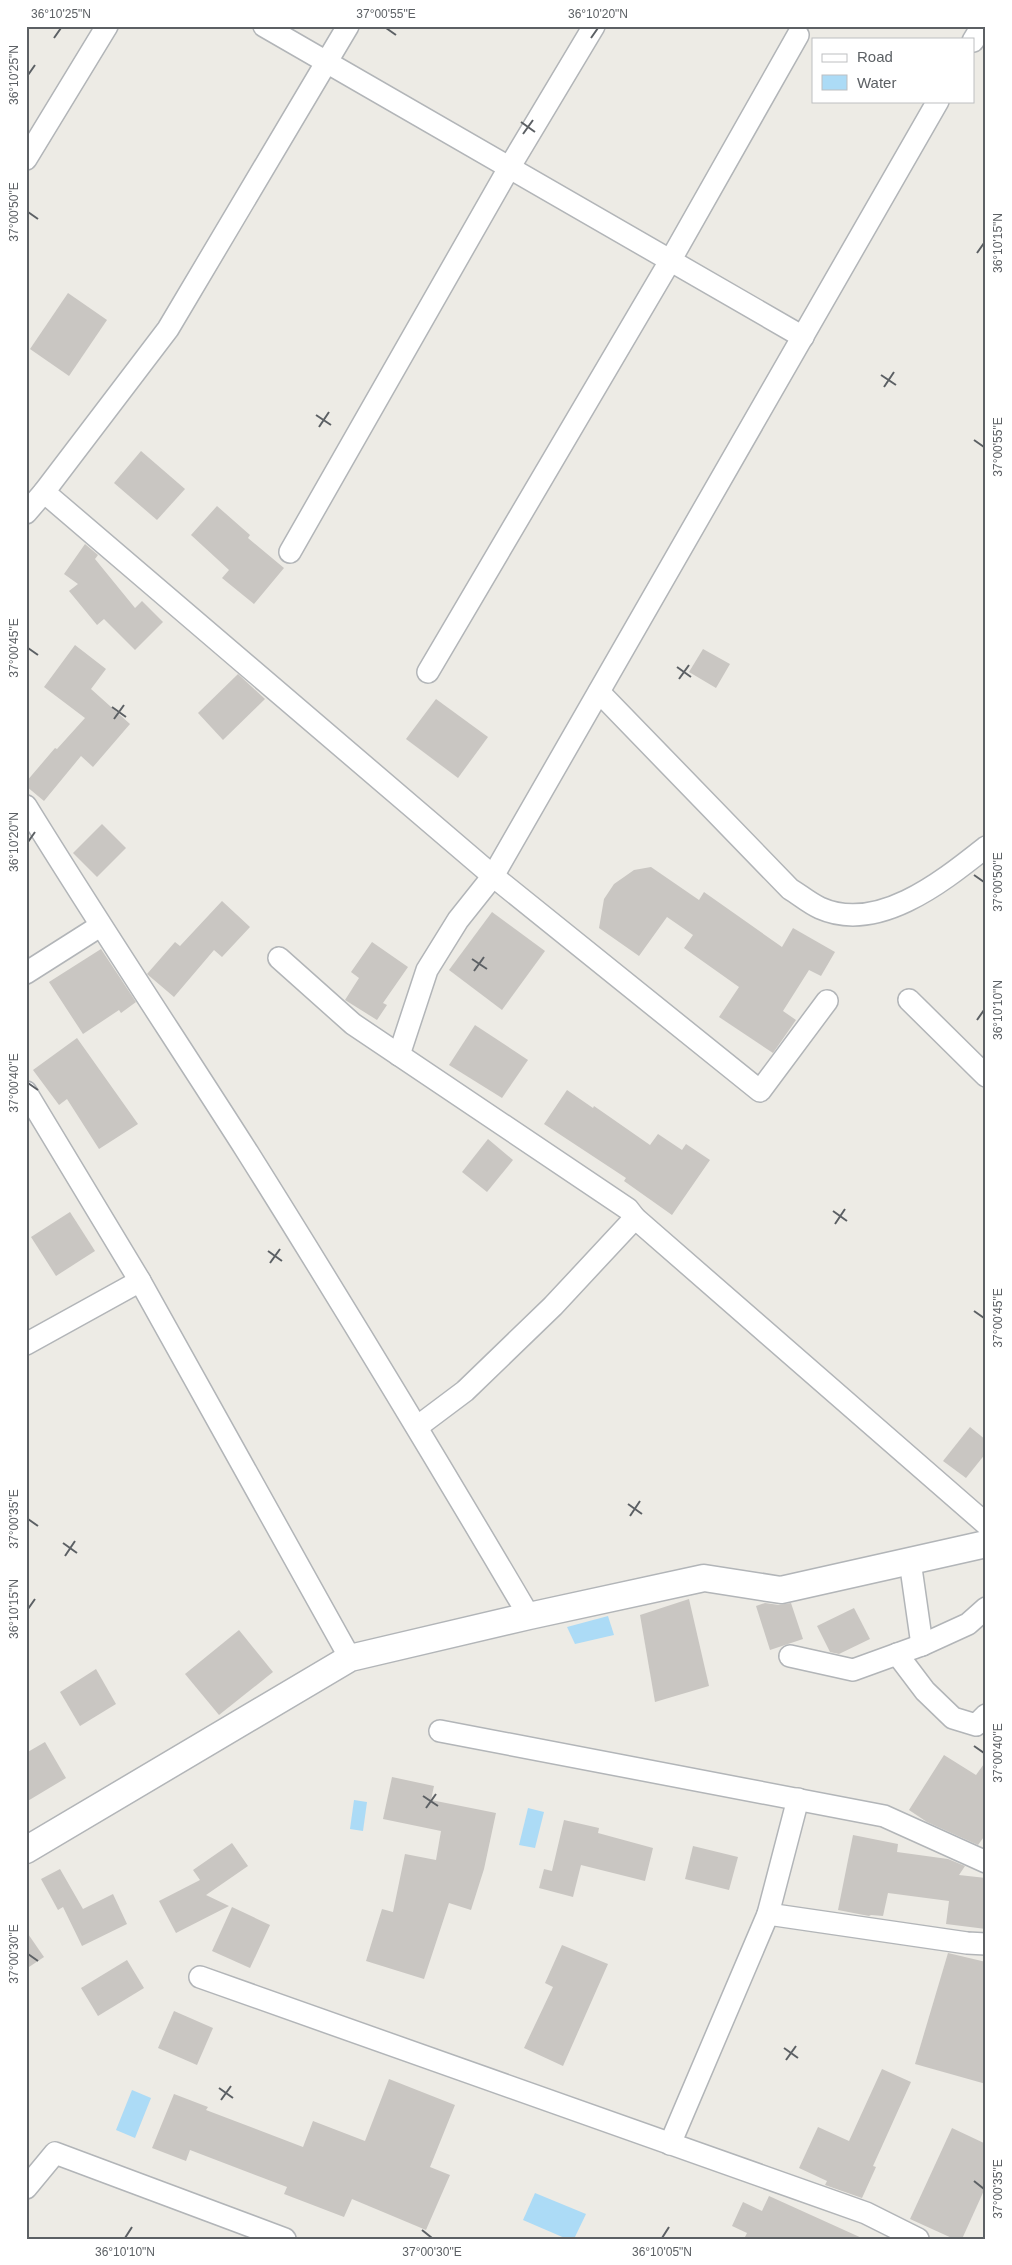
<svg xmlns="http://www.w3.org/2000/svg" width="1012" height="2265" font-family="Arial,sans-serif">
	<rect width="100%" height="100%" fill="#edebe5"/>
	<g fill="#acdbf6">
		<path d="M 608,1616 L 614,1635 L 575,1644 L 567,1627 Z"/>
		<path d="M 354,1800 L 367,1802 L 363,1831 L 350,1829 Z"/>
		<path d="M 528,1808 L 544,1812 L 535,1848 L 519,1845 Z"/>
		<path d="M 132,2090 L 151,2098 L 135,2138 L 116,2130 Z"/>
		<path d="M 535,2193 L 586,2214 L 574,2239 L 567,2239 L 523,2220 Z"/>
	</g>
	<g fill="#c9c6c2">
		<path d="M 68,293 L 107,320 L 69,376 L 30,349 Z"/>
		<path d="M 141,451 L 185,489 L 157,520 L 114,483 Z"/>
		<path d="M 217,506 L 250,535 L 248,538 L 284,568 L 254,604 L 222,578 L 229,570 L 191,535 Z"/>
		<path d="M 85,544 L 98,555 L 95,559 L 135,608 L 142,601 L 163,622 L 135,650 L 104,619 L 97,625 L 69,591 L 78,584 L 64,574 Z"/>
		<path d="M 75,645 L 106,669 L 91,689 L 130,724 L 93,767 L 81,756 L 44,801 L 26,786 L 26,782 L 55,748 L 57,749 L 85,718 L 44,687 Z"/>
		<path d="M 703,649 L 730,664 L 716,688 L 689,672 Z"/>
		<path d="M 238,674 L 265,699 L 223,740 L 198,713 Z"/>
		<path d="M 436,699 L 488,737 L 458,778 L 406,739 Z"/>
		<path d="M 102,824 L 126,848 L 97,877 L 73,853 Z"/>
		<path d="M 651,867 L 699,900 L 704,892 L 782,947 L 793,928 L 835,952 L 821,976 L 809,970 L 783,1011 L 796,1020 L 773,1053 L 719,1017 L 739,987 L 684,948 L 693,935 L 667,917 L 639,956 L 599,928 L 604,899 L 614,884 L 634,870 Z"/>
		<path d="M 222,901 L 250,927 L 222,957 L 214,950 L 174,997 L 147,974 L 175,942 L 180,946 Z"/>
		<path d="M 492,912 L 545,951 L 502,1010 L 449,970 Z"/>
		<path d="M 372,942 L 408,967 L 383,1003 L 387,1005 L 377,1020 L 345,1000 L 359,978 L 351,972 Z"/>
		<path d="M 101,949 L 136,1002 L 121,1013 L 119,1010 L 83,1034 L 49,982 Z"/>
		<path d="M 475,1025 L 528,1060 L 502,1098 L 449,1065 Z"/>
		<path d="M 77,1038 L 138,1124 L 99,1149 L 67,1099 L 59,1105 L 33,1070 Z"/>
		<path d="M 567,1090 L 593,1108 L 594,1106 L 650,1145 L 658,1134 L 682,1150 L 686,1144 L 710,1160 L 672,1215 L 624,1181 L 626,1178 L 544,1124 Z"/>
		<path d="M 488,1139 L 513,1160 L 487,1192 L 462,1172 Z"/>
		<path d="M 70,1212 L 95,1251 L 56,1276 L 31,1237 Z"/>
		<path d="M 970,1427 L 986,1440 L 986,1453 L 966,1478 L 943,1461 Z"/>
		<path d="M 689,1599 L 709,1686 L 655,1702 L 640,1615 Z"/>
		<path d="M 765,1603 L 779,1605 L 791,1603 L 803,1639 L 770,1650 L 756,1606 Z"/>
		<path d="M 854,1608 L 870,1639 L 839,1654 L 830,1652 L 817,1626 Z"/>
		<path d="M 239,1630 L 273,1672 L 219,1715 L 185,1674 Z"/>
		<path d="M 96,1669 L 116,1704 L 80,1726 L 60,1692 Z"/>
		<path d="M 45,1742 L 66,1778 L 26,1802 L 26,1753 Z"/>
		<path d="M 944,1755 L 976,1775 L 986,1761 L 986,1834 L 978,1845 L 927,1822 L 909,1810 Z"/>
		<path d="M 392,1777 L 434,1786 L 431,1800 L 496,1813 L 484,1869 L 471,1910 L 449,1903 L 424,1979 L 366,1961 L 382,1909 L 393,1912 L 405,1854 L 436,1860 L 441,1831 L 383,1819 Z"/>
		<path d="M 564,1820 L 599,1828 L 598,1833 L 653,1848 L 645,1881 L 581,1865 L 573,1897 L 539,1888 L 544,1869 L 552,1871 Z"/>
		<path d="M 853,1835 L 898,1844 L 897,1852 L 948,1859 L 965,1866 L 959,1875 L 986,1878 L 986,1929 L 946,1924 L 949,1901 L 888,1893 L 883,1916 L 871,1915 L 869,1916 L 838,1910 Z"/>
		<path d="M 232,1843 L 248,1866 L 206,1895 L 229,1906 L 176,1933 L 159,1901 L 200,1880 L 193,1870 Z"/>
		<path d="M 693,1846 L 738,1857 L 729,1890 L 685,1879 Z"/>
		<path d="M 60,1869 L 83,1909 L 113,1894 L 127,1924 L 82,1946 L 63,1907 L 58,1910 L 41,1879 Z"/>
		<path d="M 232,1907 L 270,1925 L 250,1968 L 212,1951 Z"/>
		<path d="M 26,1931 L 44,1957 L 26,1969 Z"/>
		<path d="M 562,1945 L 608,1964 L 563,2066 L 524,2048 L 553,1987 L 545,1983 Z"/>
		<path d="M 948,1953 L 986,1962 L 986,2084 L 915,2064 Z"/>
		<path d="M 127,1960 L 144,1988 L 98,2016 L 81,1988 Z"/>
		<path d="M 174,2011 L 213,2028 L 197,2065 L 158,2048 Z"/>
		<path d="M 882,2069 L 911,2082 L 873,2166 L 876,2167 L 862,2198 L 825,2185 L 827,2181 L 799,2168 L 818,2127 L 849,2141 Z"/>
		<path d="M 389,2079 L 455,2105 L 430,2167 L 450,2175 L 426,2230 L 352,2199 L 344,2217 L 284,2194 L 287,2187 L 190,2150 L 186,2161 L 152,2148 L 174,2094 L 208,2107 L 206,2110 L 303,2147 L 313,2121 L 365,2141 Z"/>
		<path d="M 952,2128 L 986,2144 L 986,2186 L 962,2239 L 954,2239 L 910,2219 Z"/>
		<path d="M 769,2196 L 864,2239 L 744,2239 L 747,2233 L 732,2226 L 743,2202 L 762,2211 Z"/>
	</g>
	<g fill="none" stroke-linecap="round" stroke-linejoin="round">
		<defs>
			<g id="minor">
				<path d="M 264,26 L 803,337"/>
				<path d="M 973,41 L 982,26"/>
				<path d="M 26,159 L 107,26"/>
				<path d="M 44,492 L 493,876 L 760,1091 L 827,1001"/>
				<path d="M 26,513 L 44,492 L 168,329 L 348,26"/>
				<path d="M 290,552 L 509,168 L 594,26"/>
				<path d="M 428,672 L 670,261 L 798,35"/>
				<path d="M 599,692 L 790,889 C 800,895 809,903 820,908 C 878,934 943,881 986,847"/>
				<path d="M 26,806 C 98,923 174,1037 248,1153 C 344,1306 437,1460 529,1616"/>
				<path d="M 279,958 L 353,1024 L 628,1209 L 635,1218 L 986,1524"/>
				<path d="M 26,973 L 100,926"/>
				<path d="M 909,1000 L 986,1076"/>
				<path d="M 399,1055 L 427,970 L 458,920 L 493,876 L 938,101"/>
				<path d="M 26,1092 L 140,1281 L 350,1658"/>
				<path d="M 26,1344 L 140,1281"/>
				<path d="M 417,1427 L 465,1391 L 553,1306 L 635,1218"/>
				<path d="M 910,1561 L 922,1645"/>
				<path d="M 897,1654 L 925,1691 L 953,1718 L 976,1725 L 986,1715"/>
				<path d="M 790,1656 L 853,1670 L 922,1645 L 968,1624 L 986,1608"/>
				<path d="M 440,1731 L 884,1816 L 986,1862"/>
				<path d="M 798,1799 L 768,1914 L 967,1943 L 986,1944"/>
				<path d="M 200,1977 L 866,2213 L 918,2239"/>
				<path d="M 670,2144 L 768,1914"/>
				<path d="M 26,2188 L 55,2153 L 285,2239"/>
			</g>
			<path id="tertiary" d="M 26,1850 L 350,1658 L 529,1616 L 704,1578 L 781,1590 L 986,1544"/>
		</defs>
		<use href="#minor" stroke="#b2b5b8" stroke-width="24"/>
		<use href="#tertiary" stroke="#b2b5b8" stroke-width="29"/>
		<use href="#minor" stroke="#fff" stroke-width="21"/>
		<use href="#tertiary" stroke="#fff" stroke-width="26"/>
	</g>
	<path fill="none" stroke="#5c6064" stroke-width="2" d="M 386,28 L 396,35M 54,38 L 61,28M 591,38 L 598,28M 28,75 L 35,65M 521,122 L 535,132M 523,134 L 533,120M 28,212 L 38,219M 977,253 L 984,243M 881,375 L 896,385M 884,387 L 894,372M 316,415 L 331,425M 319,427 L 329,412M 974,440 L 984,447M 28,648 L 38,655M 677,667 L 691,677M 679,679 L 689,665M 112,707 L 126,717M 114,719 L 124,705M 28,842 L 35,832M 974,875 L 984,882M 472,959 L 487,969M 474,971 L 484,957M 977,1020 L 984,1010M 28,1083 L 38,1090M 833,1211 L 847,1221M 835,1224 L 845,1209M 268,1251 L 282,1261M 270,1263 L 280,1249M 974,1311 L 984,1318M 628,1504 L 642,1514M 630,1516 L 640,1501M 28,1519 L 38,1526M 63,1543 L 77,1553M 65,1556 L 75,1541M 28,1609 L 35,1599M 974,1746 L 984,1753M 423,1796 L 438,1806M 426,1808 L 436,1794M 28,1954 L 38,1961M 784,2048 L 798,2058M 786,2060 L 796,2046M 219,2088 L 233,2098M 221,2100 L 231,2086M 974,2181 L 984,2189M 422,2230 L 432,2238M 125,2238 L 132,2227M 662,2238 L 669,2227"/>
	<rect width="1012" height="2265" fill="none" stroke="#ffffff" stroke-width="55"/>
	<rect x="812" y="38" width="162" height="65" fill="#ffffff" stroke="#bebfc1"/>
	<rect x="822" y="54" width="25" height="8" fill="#ffffff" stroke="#bebfc1"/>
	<text x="857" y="62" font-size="15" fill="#5c6064">Road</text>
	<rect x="822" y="75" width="25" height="15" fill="#acdbf6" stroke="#bebfc1"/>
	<text x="857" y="88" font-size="15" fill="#5c6064">Water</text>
	<rect x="28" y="28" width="956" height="2210" fill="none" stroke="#5c6064" stroke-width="2"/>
	<g font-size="12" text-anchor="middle" fill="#5c6064">
		<text x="61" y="18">36°10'25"N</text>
		<text x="386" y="18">37°00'55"E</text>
		<text x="598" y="18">36°10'20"N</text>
		<text transform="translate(14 75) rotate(-90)" y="4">36°10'25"N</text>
		<text transform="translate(14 212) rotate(-90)" y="4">37°00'50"E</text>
		<text transform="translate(998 243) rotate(-90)" y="4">36°10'15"N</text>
		<text transform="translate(998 447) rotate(-90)" y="4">37°00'55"E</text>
		<text transform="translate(14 648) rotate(-90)" y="4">37°00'45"E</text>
		<text transform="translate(14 842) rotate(-90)" y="4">36°10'20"N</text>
		<text transform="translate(998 882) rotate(-90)" y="4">37°00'50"E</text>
		<text transform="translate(998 1010) rotate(-90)" y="4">36°10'10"N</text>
		<text transform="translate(14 1083) rotate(-90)" y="4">37°00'40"E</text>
		<text transform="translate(998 1318) rotate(-90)" y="4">37°00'45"E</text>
		<text transform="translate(14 1519) rotate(-90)" y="4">37°00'35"E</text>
		<text transform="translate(14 1609) rotate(-90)" y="4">36°10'15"N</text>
		<text transform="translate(998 1753) rotate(-90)" y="4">37°00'40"E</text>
		<text transform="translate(14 1954) rotate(-90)" y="4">37°00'30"E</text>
		<text transform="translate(998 2189) rotate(-90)" y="4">37°00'35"E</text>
		<text x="125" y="2256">36°10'10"N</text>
		<text x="432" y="2256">37°00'30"E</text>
		<text x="662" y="2256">36°10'05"N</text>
	</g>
</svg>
